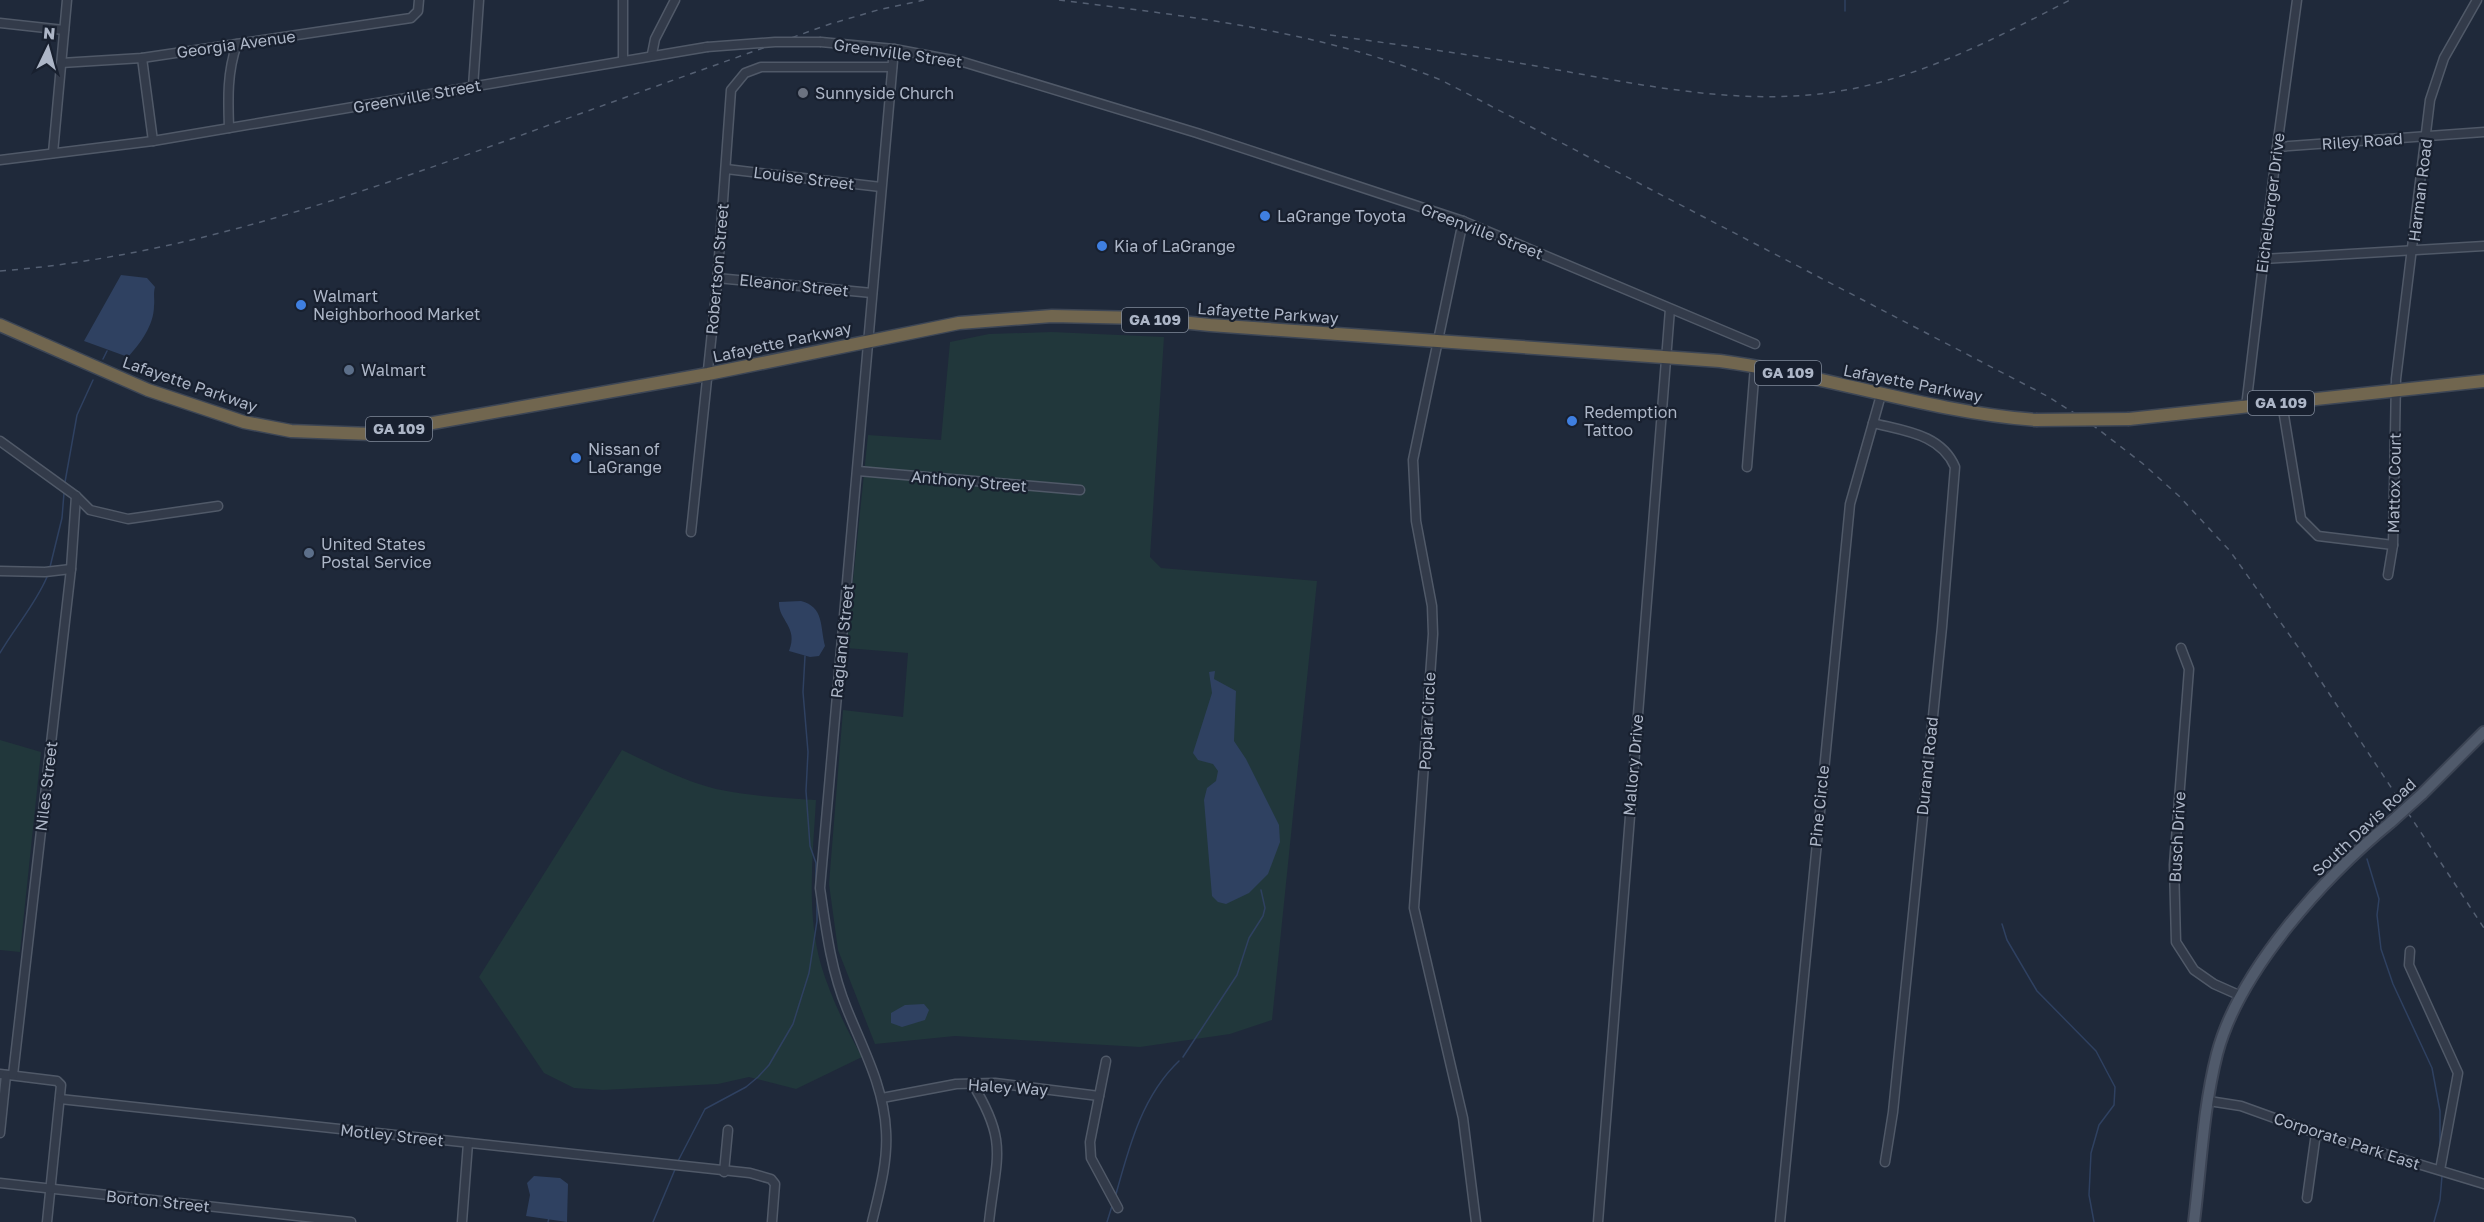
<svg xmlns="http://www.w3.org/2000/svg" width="2484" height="1222" font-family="'Golos Text',sans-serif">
	<rect width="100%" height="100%" fill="#1f293a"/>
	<g fill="#21373b">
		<path d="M 1052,332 L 1164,337 L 1150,557 L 1161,568 L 1317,581 L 1272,1020 L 1230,1034 L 1140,1047 L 955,1036 L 875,1044 L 838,950 L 829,884 L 843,710 L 903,717 L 908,653 L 846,648 L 868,435 L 941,440 L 950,342 L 989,334 Z"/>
		<path d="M 0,740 L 41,752 L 20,952 L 0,950 Z"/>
		<path d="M 622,750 C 652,764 683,781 716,789 C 749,796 783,798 816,800 C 813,854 806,912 821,965 C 831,998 846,1028 862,1057 L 796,1089 L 749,1077 L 718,1084 L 603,1090 L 574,1088 L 544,1073 L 479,977 Z"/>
	</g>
	<g fill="#2f4161">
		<path d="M 121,275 L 147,278 L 155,287 C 153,294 155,300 154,306 C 154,325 140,344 128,357 L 84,341 Z"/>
		<path d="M 801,601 C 824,607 820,626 825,646 L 819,656 L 810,657 L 789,651 C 799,627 778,620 779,602 Z"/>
		<path d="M 1215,671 L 1214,679 L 1236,691 L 1234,741 L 1246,759 L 1279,825 L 1280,842 L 1268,874 L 1249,893 L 1226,904 L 1218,902 L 1212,896 L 1204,800 L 1207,788 L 1216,781 L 1218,771 L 1213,764 L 1198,760 L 1193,753 L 1212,693 L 1209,672 Z"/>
		<path d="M 924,1004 L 929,1010 L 925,1020 L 902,1027 L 891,1023 L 891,1013 L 905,1005 Z"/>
		<path d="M 534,1176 L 560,1178 L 568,1184 L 567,1222 L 526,1216 L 530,1195 L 527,1183 Z"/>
	</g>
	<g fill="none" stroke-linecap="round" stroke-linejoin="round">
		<g stroke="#2f4161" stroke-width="1.5">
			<path d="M 1845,11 L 1845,0"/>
			<path d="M 103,359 L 107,351"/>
			<path d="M 65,482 L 77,415 L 93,380"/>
			<path d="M 50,567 L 62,518 L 64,493"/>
			<path d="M 0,653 C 15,627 35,605 47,577"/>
			<path d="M 805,656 L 803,692 L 808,752 L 806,791 L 810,846 L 816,863 L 816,882"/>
			<path d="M 2367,859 L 2379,899 L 2377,915 L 2381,949 L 2393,984 L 2432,1068 L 2440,1111 L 2440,1150"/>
			<path d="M 2002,924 L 2007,940 L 2037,991 L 2096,1051 L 2115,1087 L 2114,1105 L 2099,1125 L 2091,1153 L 2089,1195 L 2094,1222"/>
			<path d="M 1183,1057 L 1237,975 L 1249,938 L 1263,916 L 1265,908 L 1261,890"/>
			<path d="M 677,1163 L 705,1109 L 746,1087 L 758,1077 L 769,1065 L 793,1024 L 809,973 L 817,921 L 817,893"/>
			<path d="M 1116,1194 C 1129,1147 1142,1096 1179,1061"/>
			<path d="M 548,1222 L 549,1218"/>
			<path d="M 653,1222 L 676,1167"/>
			<path d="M 1107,1222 L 1112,1206"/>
			<path d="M 2434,1222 L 2440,1200 L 2442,1176"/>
		</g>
		<defs>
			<g id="minor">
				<path d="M 0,23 L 64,30"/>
				<path d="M 821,42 L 894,49 L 963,62 L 1197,133 L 1463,221 L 1755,344"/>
				<path d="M 652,54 L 655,39 L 675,0"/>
				<path d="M 142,58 L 153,141"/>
				<path d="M 623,60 L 623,0"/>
				<path d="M 61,63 L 142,58 L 411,18 L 418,11 L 419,0"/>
				<path d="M 473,87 L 479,0"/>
				<path d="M 229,128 C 228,99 227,72 237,44"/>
				<path d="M 2277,147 L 2484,132"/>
				<path d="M 53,153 L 67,0"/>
				<path d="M 0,160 L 153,141 L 707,47"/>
				<path d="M 726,169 L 881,187"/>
				<path d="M 1463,221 L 1413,460 L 1416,521 L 1432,606 L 1433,634 L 1414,908 L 1463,1118 L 1476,1222"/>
				<path d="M 2263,259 L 2484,246"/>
				<path d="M 717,278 L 872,293"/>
				<path d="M 2282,403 L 2301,519 L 2318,536 L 2393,545"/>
				<path d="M 2246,407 L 2277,147 L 2297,0"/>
				<path d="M 1873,423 C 1904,431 1941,434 1955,467 L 1942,627 L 1893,1112 L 1885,1162"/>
				<path d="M 0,441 L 76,496 L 90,510 L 128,519 L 218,506"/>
				<path d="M 1747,467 L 1755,366"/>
				<path d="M 858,471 L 1080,490"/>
				<path d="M 691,532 L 717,284 L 731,90 L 745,73 L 761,67 L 892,67"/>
				<path d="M 0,571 L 45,572 L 71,569"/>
				<path d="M 2388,575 L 2393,545 L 2396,379 L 2430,100 L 2444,58 L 2477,0"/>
				<path d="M 2181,648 L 2189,669 L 2174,865 L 2176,942 L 2194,970 L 2214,984 L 2241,996"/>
				<path d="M 2410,951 L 2409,965 L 2458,1073 L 2440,1170"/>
				<path d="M 1106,1061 L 1090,1142 L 1091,1158 L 1118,1208"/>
				<path d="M 0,1074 L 57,1081 L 61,1085 L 47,1222"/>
				<path d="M 13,1075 L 71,569 L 76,496"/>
				<path d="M 972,1083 C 1009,1143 996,1157 989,1222"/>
				<path d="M 882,1098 L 956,1084 L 995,1083 L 1099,1096"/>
				<path d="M 60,1099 L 750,1173 L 771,1179 L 775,1184 L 772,1222"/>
				<path d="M 2209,1101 L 2241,1106 L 2316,1133 L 2484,1184"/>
				<path d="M 0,1133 L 6,1075"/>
				<path d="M 724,1172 L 728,1130"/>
				<path d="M 0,1183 L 351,1222"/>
				<path d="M 2307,1198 L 2316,1133"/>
				<path d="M 462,1222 L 468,1143"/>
				<path d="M 872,1222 C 879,1193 888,1162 886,1131 C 884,1087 863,1049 847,1009 C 831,970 826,930 820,888 L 894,49"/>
				<path d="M 1598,1222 L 1670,309"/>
				<path d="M 1780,1222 L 1850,504 L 1881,395"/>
			</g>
			<g id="major">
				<path d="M 2422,794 L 2484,732"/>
				<path d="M 2194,1222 C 2201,1166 2203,1109 2217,1054 C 2239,970 2325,876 2391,822"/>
			</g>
			<g id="highway">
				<path d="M 0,325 L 148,390 L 244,422 L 291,431 L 371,434 L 708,374 L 959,323 L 1052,316 L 1142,318 L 1210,325 L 1720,361 C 1826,375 1928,412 2036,420"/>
				<path d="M 2129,419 L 2484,381"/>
			</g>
		</defs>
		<use href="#minor" stroke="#505968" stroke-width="11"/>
		<use href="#major" stroke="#3c4454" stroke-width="14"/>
		<use href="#highway" stroke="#3d4655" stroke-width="15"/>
		<use href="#minor" stroke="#333b4a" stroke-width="8"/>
		<use href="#major" stroke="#505a6b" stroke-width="10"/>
		<use href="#highway" stroke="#71664f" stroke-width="12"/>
		<g stroke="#545f72" stroke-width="1.5" stroke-dasharray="6 6" stroke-linecap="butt">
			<path d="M 1059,0 C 1188,16 1321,31 1441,80 L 2047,396 L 2090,423 L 2142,463 L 2179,496 L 2230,551 L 2303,654 L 2484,928"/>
			<path d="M 1330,35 C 1399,45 1468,54 1536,66 C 1633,83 1736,107 1834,92 C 1919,79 1994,39 2070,0"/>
			<path d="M 0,271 C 178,257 344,199 511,139 C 617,100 724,62 830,24 L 878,10 L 924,0"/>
		</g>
		<defs>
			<path id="minor-bridge" d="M 707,47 L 775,42 L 821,42"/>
			<path id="major-bridge" d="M 2391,822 L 2422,794"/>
			<path id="highway-bridge" d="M 2036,420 L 2129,419"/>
		</defs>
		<use href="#minor-bridge" stroke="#505968" stroke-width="11" stroke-linecap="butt"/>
		<use href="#major-bridge" stroke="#3c4454" stroke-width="14" stroke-linecap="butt"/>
		<use href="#highway-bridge" stroke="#3d4655" stroke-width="15" stroke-linecap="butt"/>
		<use href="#minor-bridge" stroke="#333b4a" stroke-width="8"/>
		<use href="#major-bridge" stroke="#505a6b" stroke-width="10"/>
		<use href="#highway-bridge" stroke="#71664f" stroke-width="12"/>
	</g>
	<circle fill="#6b7280" stroke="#18202f" stroke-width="2" cx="803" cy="93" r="6"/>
	<g fill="#3f7fe0" stroke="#18202f" stroke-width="2">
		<circle cx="1265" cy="216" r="6"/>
		<circle cx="1102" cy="246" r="6"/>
		<circle cx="301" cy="305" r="6"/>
		<circle cx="1572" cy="421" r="6"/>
		<circle cx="576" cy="458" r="6"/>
	</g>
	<g fill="#5c6f8a" stroke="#18202f" stroke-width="2">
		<circle cx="349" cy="370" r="6"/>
		<circle cx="309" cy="553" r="6"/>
	</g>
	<g text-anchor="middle" stroke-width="4.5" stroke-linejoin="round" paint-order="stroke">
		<g fill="#18202f" stroke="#808999" stroke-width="1.5">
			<rect x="1122" y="308" width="66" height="24" rx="4.5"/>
			<rect x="1755" y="361" width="66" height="24" rx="4.5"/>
			<rect x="2248" y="391" width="66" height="24" rx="4.5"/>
			<rect x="366" y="417" width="66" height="24" rx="4.5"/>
		</g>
		<g font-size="15" font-weight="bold" fill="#adb6c7">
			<text x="1155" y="325">GA 109</text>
			<text x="1788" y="378">GA 109</text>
			<text x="2281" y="408">GA 109</text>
			<text x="399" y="434">GA 109</text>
		</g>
		<g font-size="16" fill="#adb6c7" stroke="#18202f">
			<text transform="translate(236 44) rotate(-8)" y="6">Georgia Avenue</text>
			<text transform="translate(898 53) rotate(8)" y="6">Greenville Street</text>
			<text transform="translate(417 96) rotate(-10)" y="6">Greenville Street</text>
			<text transform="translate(2362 141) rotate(-4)" y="6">Riley Road</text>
			<text transform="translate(804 178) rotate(7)" y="6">Louise Street</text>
			<text transform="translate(2420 190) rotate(-83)" y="6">Harman Road</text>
			<text transform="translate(2270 203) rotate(-83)" y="6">Eichelberger Drive</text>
			<text transform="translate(1482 231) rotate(21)" y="6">Greenville Street</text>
			<text transform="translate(717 269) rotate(-85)" y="6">Robertson Street</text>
			<text transform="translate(794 285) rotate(6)" y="6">Eleanor Street</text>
			<text transform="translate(1268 313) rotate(4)" y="6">Lafayette Parkway</text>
			<text transform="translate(782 342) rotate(-12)" y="6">Lafayette Parkway</text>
			<text transform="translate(1913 383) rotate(11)" y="6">Lafayette Parkway</text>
			<text transform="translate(190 384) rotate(19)" y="6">Lafayette Parkway</text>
			<text transform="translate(969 481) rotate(5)" y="6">Anthony Street</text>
			<text transform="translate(2394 483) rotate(-89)" y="6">Mattox Court</text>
			<text transform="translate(842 641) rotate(-84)" y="6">Ragland Street</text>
			<text transform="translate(1427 721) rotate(-87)" y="6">Poplar Circle</text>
			<text transform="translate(1633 765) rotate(-85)" y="6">Mallory Drive</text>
			<text transform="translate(1927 766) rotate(-84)" y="6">Durand Road</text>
			<text transform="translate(46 786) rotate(-83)" y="6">Niles Street</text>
			<text transform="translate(1819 806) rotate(-84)" y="6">Pine Circle</text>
			<text transform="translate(2364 827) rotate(-43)" y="6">South Davis Road</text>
			<text transform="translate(2177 837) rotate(-87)" y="6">Busch Drive</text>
			<text transform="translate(1008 1087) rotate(4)" y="6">Haley Way</text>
			<text transform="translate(392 1135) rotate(6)" y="6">Motley Street</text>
			<text transform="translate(2347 1141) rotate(18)" y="6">Corporate Park East</text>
			<text transform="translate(158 1201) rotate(6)" y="6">Borton Street</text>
		</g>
		<g font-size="16" fill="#adb6c7" stroke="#18202f" text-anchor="start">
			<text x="815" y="99">Sunnyside Church</text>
			<text x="1277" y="222">LaGrange Toyota</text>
			<text x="1114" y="252">Kia of LaGrange</text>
			<text x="313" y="302">Walmart<tspan x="313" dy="18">Neighborhood Market</tspan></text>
			<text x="361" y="376">Walmart</text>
			<text x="1584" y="418">Redemption<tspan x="1584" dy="18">Tattoo</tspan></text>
			<text x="588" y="455">Nissan of<tspan x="588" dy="18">LaGrange</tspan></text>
			<text x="321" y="550">United States<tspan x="321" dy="18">Postal Service</tspan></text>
		</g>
	</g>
	<g transform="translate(48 48) rotate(5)" stroke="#18202f" stroke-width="4.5" paint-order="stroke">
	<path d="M0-4.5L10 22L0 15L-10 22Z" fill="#adb6c7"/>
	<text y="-9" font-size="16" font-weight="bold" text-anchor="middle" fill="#adb6c7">N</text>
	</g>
</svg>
